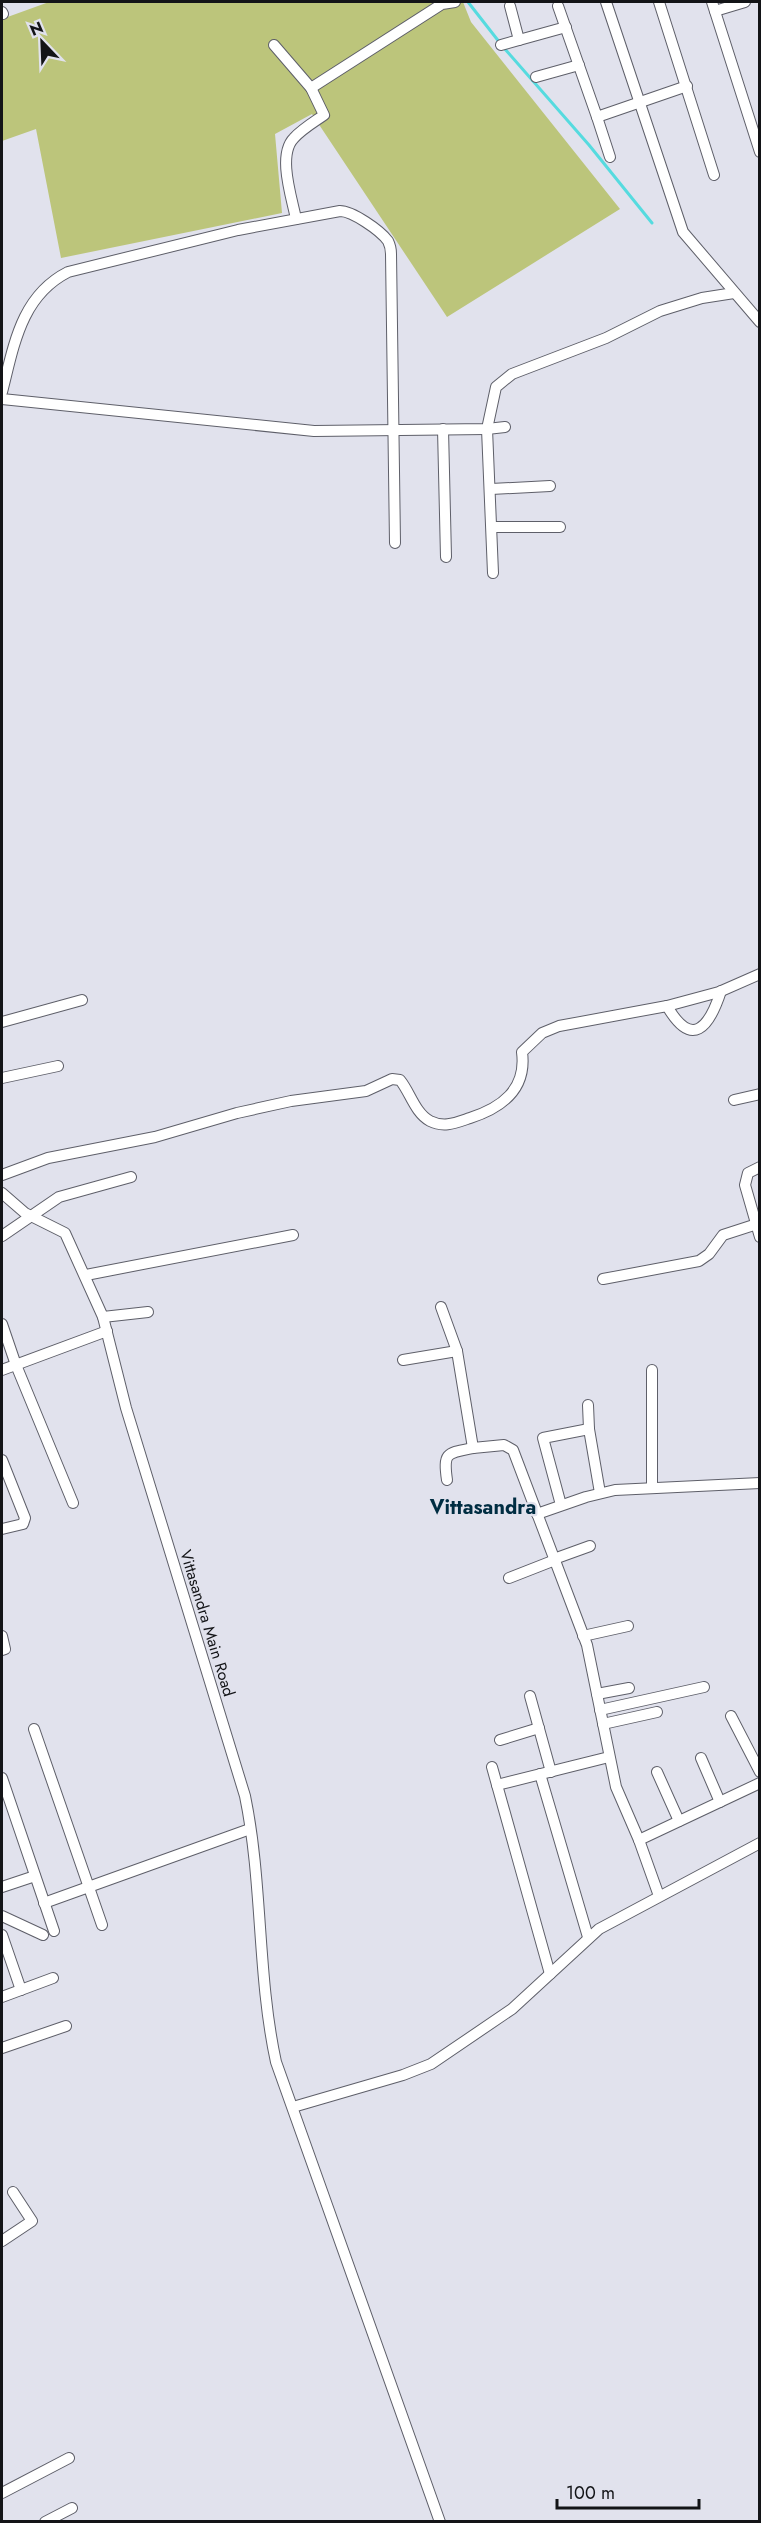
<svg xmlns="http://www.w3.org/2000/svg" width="761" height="2523" font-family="Jost,sans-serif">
	<rect width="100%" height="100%" fill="#e1e2ed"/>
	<path fill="#bcc57b" d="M 49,2 L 463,2 L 471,22 L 620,209 L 447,317 L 312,114 L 275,134 L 282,213 L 61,258 L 36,129 L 2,141 L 2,19 Z"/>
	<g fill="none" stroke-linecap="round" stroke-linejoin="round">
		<g stroke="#56dbdf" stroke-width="3">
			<path d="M 468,2 L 500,43"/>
			<path d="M 504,48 L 589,145 L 652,223"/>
		</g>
		<defs>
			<g id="minor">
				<path d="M 606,2 L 683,232 L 760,322"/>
				<path d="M 659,2 L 714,175"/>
				<path d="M 712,2 L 760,152"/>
				<path d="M 510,6 L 519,40 L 566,27"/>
				<path d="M 558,6 L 597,117 L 687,86"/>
				<path d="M 715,11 L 745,2"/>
				<path d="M 2,12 L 3,14"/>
				<path d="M 274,45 L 311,88 L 324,115 C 314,122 302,129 294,138 C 277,155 292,198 296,219"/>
				<path d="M 501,45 L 519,40"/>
				<path d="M 536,77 L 579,65"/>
				<path d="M 311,88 L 442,4 L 455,2"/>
				<path d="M 597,117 L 610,157"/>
				<path d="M 2,392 C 14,345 21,296 68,272 L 238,230 L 340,211 C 352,211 380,230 388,241 C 390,245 391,250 391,254 L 395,543"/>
				<path d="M 2,399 L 314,431 L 487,429 L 496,387 L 512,374 L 606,338 L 660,311 L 702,298 L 734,293"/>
				<path d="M 443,429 L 446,557"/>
				<path d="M 491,489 L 550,486"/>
				<path d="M 492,527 L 560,527"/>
				<path d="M 493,573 L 487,429 L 505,427"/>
				<path d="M 667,1006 C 692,1049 709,1028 721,991"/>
				<path d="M 2,1022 L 82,1000"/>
				<path d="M 2,1078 L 58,1066"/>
				<path d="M 734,1100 L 760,1094"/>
				<path d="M 760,1167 L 748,1173 L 745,1185 L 760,1237"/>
				<path d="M 2,1175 L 48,1158 L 155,1137 L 237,1113 L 291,1101 L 366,1091 L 392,1079 L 400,1080 C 410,1092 415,1113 430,1121 C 444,1128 455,1123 470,1118 C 501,1108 527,1090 522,1052 L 542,1033 L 559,1026 L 667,1006 L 719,992 L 760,974"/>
				<path d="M 2,1193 L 25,1213 L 65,1233 L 103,1317 L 126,1408 L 245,1796 C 263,1883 257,1975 276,2062 L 440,2522"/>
				<path d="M 2,1236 L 59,1197 L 131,1177"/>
				<path d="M 86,1275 L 293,1235"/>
				<path d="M 603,1279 L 699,1261 L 709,1254 L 723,1235 L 760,1223"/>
				<path d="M 441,1307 L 457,1351 L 473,1448 L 504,1445 L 513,1450 L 587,1645 L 616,1787 L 639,1840 L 659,1896"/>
				<path d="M 103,1317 L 148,1312"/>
				<path d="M 2,1324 L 16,1365 L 73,1503"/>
				<path d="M 403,1360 L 457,1351"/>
				<path d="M 2,1370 L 107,1331"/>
				<path d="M 588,1405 L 589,1429 L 600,1493"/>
				<path d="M 2,1460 L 25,1518 L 23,1524 L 2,1529"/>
				<path d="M 447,1480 C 443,1452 447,1453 473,1448"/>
				<path d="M 652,1486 L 652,1370"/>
				<path d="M 561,1505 L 543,1438 L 589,1429"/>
				<path d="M 537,1514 L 586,1497 L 615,1490 L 760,1483"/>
				<path d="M 554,1559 L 590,1546"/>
				<path d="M 509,1578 L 555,1560"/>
				<path d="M 2,1636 L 5,1649 L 2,1650"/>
				<path d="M 583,1636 L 628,1626"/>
				<path d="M 597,1694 L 629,1688"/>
				<path d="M 530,1696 L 551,1772"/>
				<path d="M 600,1710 L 704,1687"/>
				<path d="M 731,1716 L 760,1772"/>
				<path d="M 603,1724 L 657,1712"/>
				<path d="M 34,1729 L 102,1925"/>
				<path d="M 500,1740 L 539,1728"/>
				<path d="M 701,1758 L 720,1802"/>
				<path d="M 492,1767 L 550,1974"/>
				<path d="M 657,1772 L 679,1821"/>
				<path d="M 540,1774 L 588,1937"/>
				<path d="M 2,1778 L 54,1931"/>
				<path d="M 497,1785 L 609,1757"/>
				<path d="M 639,1840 L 760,1783"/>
				<path d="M 2,1887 L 35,1876"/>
				<path d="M 44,1903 L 250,1829"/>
				<path d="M 2,1916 L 43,1935"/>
				<path d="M 2,1935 L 21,1990"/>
				<path d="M 2,1997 L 53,1978"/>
				<path d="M 2,2048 L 66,2026"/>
				<path d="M 293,2107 L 403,2075 L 431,2064 L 512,2009 L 599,1929 L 760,1843"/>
				<path d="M 2,2241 L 32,2221 L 13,2192"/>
				<path d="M 2,2493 L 69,2458"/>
				<path d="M 45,2522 L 72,2508"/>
			</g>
		</defs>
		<use href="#minor" stroke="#5e5f69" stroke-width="12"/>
		<use href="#minor" stroke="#fff" stroke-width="10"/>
	</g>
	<g text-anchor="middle" stroke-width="4.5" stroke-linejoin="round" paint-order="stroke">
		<g font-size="16" fill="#131417" stroke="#e1e2ed">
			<text transform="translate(208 1623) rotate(73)" y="6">Vittasandra Main Road</text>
		</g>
		<g font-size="20" font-weight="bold" fill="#002d42" stroke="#e1e2ed">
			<text x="483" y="1514">Vittasandra</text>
		</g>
	</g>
	<rect width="761" height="2523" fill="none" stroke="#131417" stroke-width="6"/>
	<g transform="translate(42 42) rotate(337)" stroke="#e1e2ed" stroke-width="4.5" paint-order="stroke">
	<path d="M0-4.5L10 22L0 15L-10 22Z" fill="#131417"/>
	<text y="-9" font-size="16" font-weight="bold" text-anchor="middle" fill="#131417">N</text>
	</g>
	<path d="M557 2499v9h142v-9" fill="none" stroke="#131417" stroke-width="3"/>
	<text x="566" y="2499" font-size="18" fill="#131417" stroke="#e1e2ed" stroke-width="4.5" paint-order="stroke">100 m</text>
</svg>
